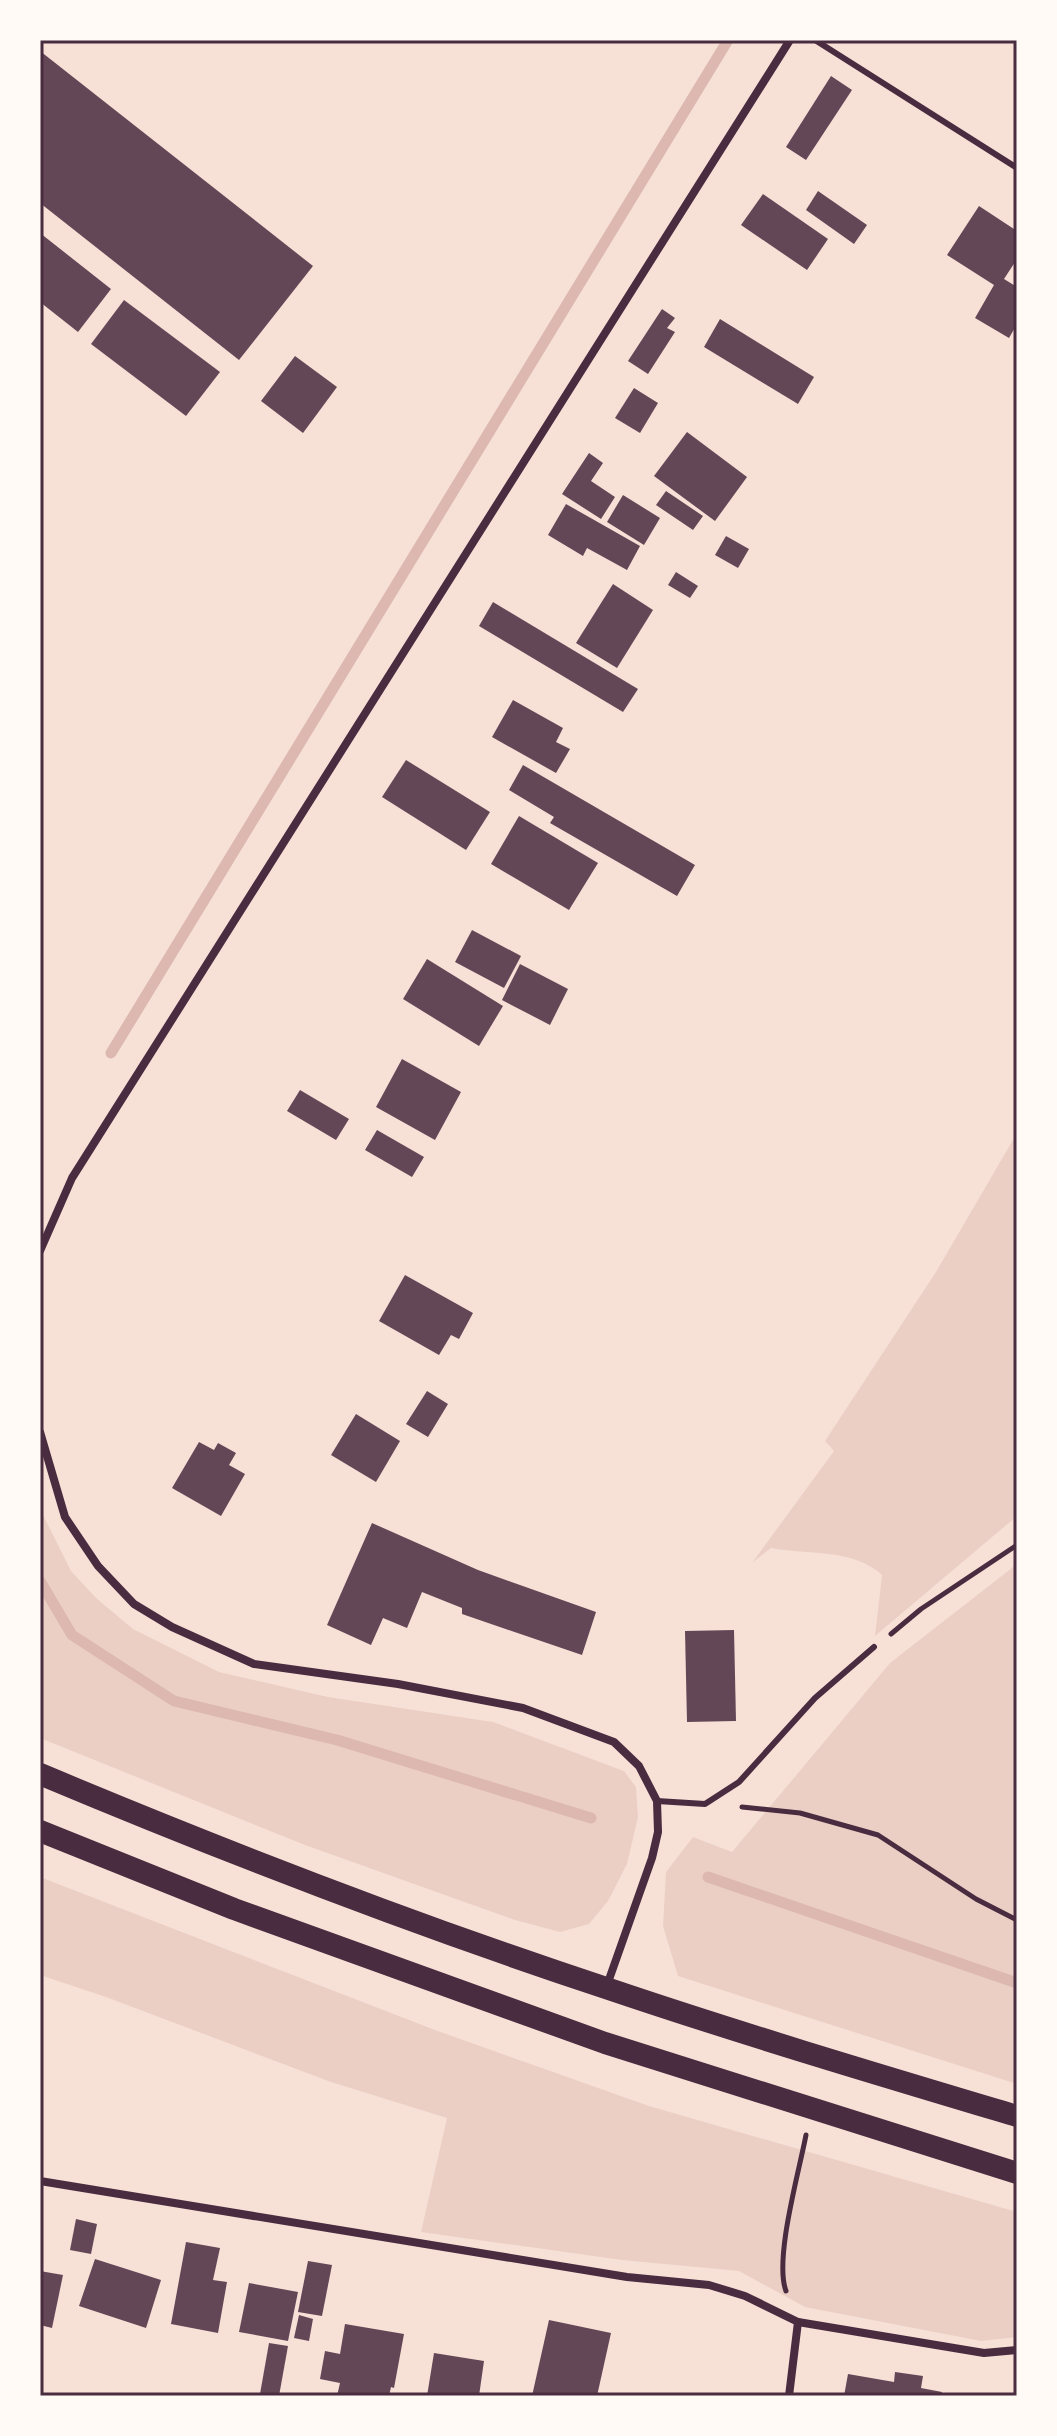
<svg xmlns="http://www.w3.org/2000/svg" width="1057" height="2436" font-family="'Varela Round',sans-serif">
	<rect width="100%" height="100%" fill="#f7e1d7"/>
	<g fill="#ebcfc5">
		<path d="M 1017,1133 L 1017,1516 L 875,1636 L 882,1575 C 853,1548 807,1555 771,1548 L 752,1563 L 834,1451 L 825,1441 L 936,1272 Z"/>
		<path d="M 40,1502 L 44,1517 L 71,1571 L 96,1598 L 133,1629 L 219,1672 L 328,1697 L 493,1722 L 624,1771 L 636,1787 L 638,1817 L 627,1864 L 608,1901 L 589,1924 L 560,1932 L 515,1920 L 305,1845 L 40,1738 Z"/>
		<path d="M 1017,1564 L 1017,2084 L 678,1976 L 663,1926 L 666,1872 L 693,1837 L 732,1852 L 890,1663 Z"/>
		<path d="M 40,1877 L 435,2030 L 649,2106 L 1017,2212 L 1017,2337 L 981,2341 L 805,2307 L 739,2271 L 622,2260 L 421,2232 L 447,2118 L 331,2082 L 106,1997 L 40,1975 Z"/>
	</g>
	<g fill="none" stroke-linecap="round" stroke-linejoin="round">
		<g stroke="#dcb8b0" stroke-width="11">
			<path d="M 111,1053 L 728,40"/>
			<path d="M 40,1581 L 72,1635 L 174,1701 L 337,1740 L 591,1818"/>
			<path d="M 708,1877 L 1017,1983"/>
		</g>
	</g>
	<g fill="#644757">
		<path d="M 40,51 L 313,266 L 239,360 L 40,203 Z"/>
		<path d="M 831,76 L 852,90 L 806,160 L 786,147 Z"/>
		<path d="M 818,191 L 867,225 L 854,244 L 806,210 Z"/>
		<path d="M 763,194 L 828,239 L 807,270 L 741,225 Z"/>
		<path d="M 979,206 L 1017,231 L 1017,259 L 1004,279 L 1017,287 L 1017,324 L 1009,338 L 975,318 L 994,285 L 947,255 Z"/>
		<path d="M 40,233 L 111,289 L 78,332 L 40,302 Z"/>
		<path d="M 124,300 L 220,372 L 186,416 L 91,344 Z"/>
		<path d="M 662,309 L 675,318 L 667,328 L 675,332 L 648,374 L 628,361 Z"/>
		<path d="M 720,319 L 814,377 L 798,404 L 704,347 Z"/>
		<path d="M 295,356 L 337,387 L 303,433 L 261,401 Z"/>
		<path d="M 634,388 L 658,403 L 640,433 L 615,418 Z"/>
		<path d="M 687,432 L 747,477 L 715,521 L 654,476 Z"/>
		<path d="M 589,453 L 603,463 L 591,481 L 615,497 L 601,519 L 562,494 Z"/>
		<path d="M 666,491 L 703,516 L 693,530 L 656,505 Z"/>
		<path d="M 623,495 L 660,518 L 644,545 L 607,522 Z"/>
		<path d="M 566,504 L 640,546 L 627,570 L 587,548 L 583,556 L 548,535 Z"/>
		<path d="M 726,536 L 749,549 L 738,568 L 715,555 Z"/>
		<path d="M 676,572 L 698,586 L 690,598 L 668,585 Z"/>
		<path d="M 613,584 L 653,610 L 617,668 L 576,643 Z"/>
		<path d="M 493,602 L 638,689 L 623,712 L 479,626 Z"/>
		<path d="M 513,700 L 563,728 L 556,742 L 570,749 L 556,773 L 492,737 Z"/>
		<path d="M 406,760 L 490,812 L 466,850 L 382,797 Z"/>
		<path d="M 523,765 L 695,865 L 677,896 L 550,823 L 554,817 L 509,790 Z"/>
		<path d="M 519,816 L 598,863 L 569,910 L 491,864 Z"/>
		<path d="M 472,930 L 521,956 L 504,988 L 455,962 Z"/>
		<path d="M 427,959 L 503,1006 L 479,1046 L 403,999 Z"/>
		<path d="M 520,964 L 568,989 L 550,1025 L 502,1000 Z"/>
		<path d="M 402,1059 L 461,1092 L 435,1140 L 376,1107 Z"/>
		<path d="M 300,1090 L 349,1119 L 336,1140 L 287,1111 Z"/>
		<path d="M 377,1130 L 424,1157 L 412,1177 L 365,1150 Z"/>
		<path d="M 405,1275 L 473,1313 L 459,1339 L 451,1335 L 439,1355 L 379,1321 Z"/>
		<path d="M 427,1391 L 448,1404 L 428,1437 L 406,1424 Z"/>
		<path d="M 356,1414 L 400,1441 L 376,1482 L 331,1455 Z"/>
		<path d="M 199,1442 L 214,1450 L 218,1443 L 236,1453 L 229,1465 L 245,1474 L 221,1516 L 172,1488 Z"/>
		<path d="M 372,1523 L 478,1570 L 596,1612 L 582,1655 L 462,1614 L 462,1608 L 422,1592 L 407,1628 L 383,1618 L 371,1645 L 327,1625 Z"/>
		<path d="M 734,1630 L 736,1721 L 687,1722 L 685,1631 Z"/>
		<path d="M 76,2219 L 97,2224 L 91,2254 L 70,2250 Z"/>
		<path d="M 186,2242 L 220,2248 L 213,2280 L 227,2282 L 218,2333 L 171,2324 Z"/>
		<path d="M 95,2259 L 161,2280 L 146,2328 L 79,2306 Z"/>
		<path d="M 308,2261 L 332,2265 L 322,2316 L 298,2312 Z"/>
		<path d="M 40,2271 L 63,2275 L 52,2328 L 40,2325 Z"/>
		<path d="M 249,2283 L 298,2292 L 288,2341 L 239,2332 Z"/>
		<path d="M 299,2315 L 313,2319 L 309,2341 L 294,2338 Z"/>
		<path d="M 549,2320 L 611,2333 L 597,2396 L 532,2396 Z"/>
		<path d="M 345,2324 L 404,2334 L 394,2388 L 391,2387 L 389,2396 L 337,2396 L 340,2383 L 320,2379 L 325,2351 L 340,2354 Z"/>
		<path d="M 269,2343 L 288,2346 L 279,2396 L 260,2394 Z"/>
		<path d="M 434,2353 L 484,2361 L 479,2396 L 427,2396 Z"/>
		<path d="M 895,2372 L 923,2376 L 921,2388 L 942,2392 L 941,2396 L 844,2396 L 848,2374 L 894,2382 Z"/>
	</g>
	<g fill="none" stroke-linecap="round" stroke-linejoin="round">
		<g stroke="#4a2c40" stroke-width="5">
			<path d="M 891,1634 L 921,1609 L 1017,1545"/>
			<path d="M 742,1807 L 800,1813 L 878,1835 L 976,1899 L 1017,1920"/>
			<path d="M 786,2291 C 774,2259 799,2172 806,2135"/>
		</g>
		<g stroke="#4a2c40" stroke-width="6">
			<path d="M 815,40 L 1017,168"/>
			<path d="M 657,1801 L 705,1804 L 739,1782 L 815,1698 L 874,1647"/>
		</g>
		<g stroke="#4a2c40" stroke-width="8">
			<path d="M 40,1251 L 72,1178 L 790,40"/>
			<path d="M 40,1432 L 65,1517 L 98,1566 L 134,1604 L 172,1627 L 254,1664 L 398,1684 L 523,1708 L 614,1742 L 639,1766 L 657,1801 L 658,1832 L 652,1858 L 606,1988"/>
			<path d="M 40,2181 L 627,2277 L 709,2285 L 745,2296 L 798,2322 L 984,2353 L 1017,2350"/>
			<path d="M 789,2396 L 798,2322"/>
		</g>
		<g stroke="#4a2c40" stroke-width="22">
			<path d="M 40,1774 C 226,1852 415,1925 606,1988 C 742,2034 880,2075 1017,2116"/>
			<path d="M 40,1831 L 234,1909 L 605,2043 L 1017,2173"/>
		</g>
	</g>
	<rect width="1057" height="2436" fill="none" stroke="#fffaf5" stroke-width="84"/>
	<rect x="42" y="42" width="973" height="2352" fill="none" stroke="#4a2c40" stroke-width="3"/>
</svg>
